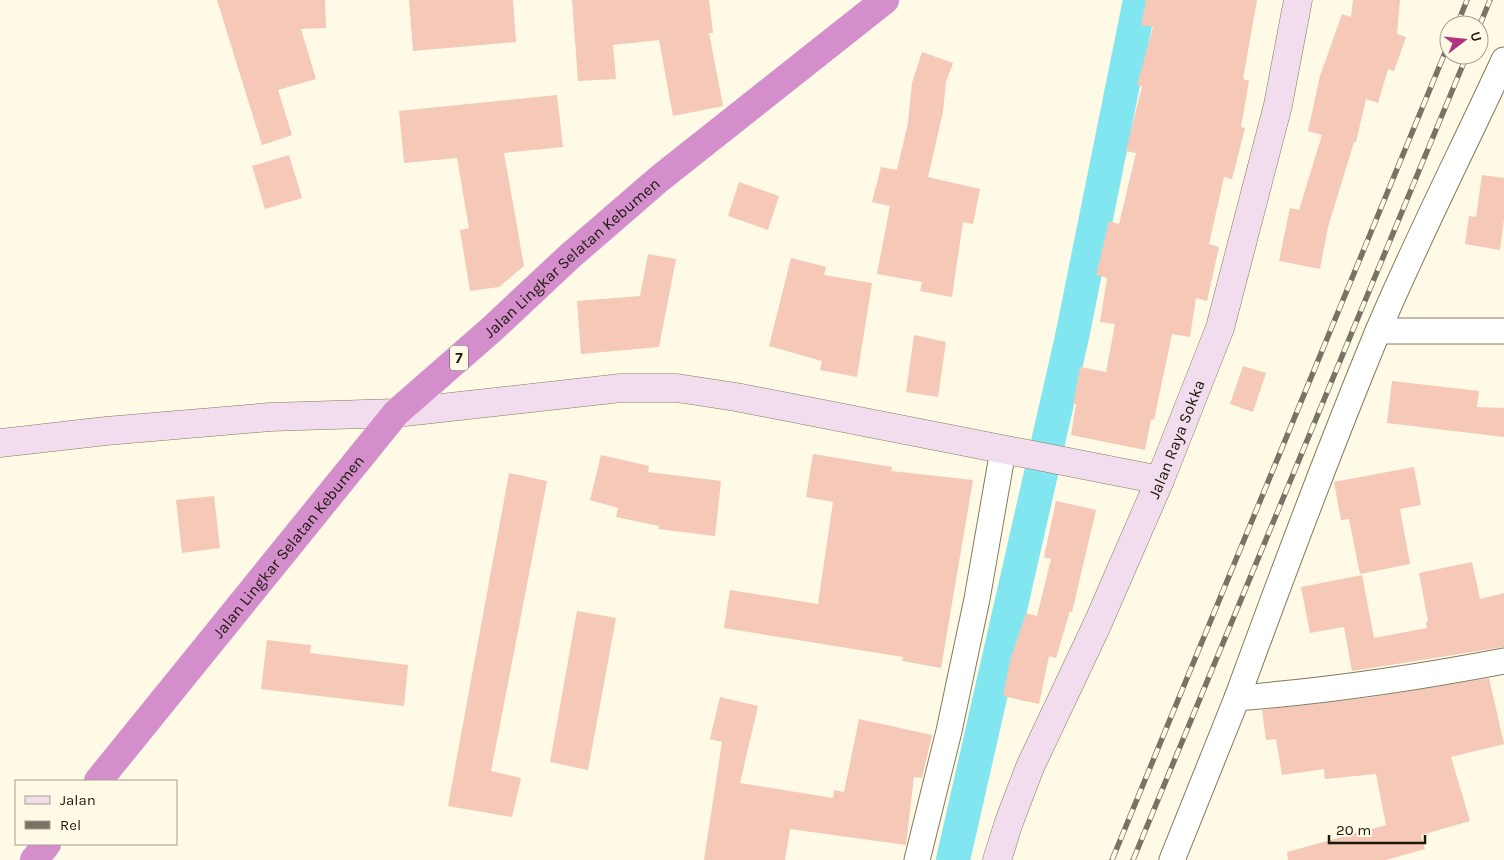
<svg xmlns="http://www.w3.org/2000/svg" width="1504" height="860" font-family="Karla,sans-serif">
	<rect width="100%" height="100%" fill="#fffae6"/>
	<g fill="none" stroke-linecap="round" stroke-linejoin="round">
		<path stroke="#82e6f1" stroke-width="34" d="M 953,860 L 1072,337 L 1140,0"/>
	</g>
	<g fill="#f5c8b7">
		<path d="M 217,0 L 325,0 L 326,28 L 301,29 L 316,79 L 278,90 L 292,135 L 262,145 Z"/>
		<path d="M 409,0 L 513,0 L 516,42 L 413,51 Z"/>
		<path d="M 572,0 L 709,0 L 713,33 L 709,33 L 723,106 L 673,116 L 659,40 L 613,45 L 616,79 L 578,81 Z"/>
		<path d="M 1146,0 L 1257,0 L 1243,79 L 1249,81 L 1241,127 L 1245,128 L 1232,179 L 1224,177 L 1209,244 L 1219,247 L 1207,301 L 1196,298 L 1190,337 L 1172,334 L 1154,420 L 1151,419 L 1145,450 L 1071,435 L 1076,404 L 1073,404 L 1080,367 L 1106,372 L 1115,324 L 1100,322 L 1107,278 L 1096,275 L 1109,221 L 1119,224 L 1136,153 L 1126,151 L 1142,86 L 1137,85 L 1153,27 L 1141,25 Z"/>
		<path d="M 1353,0 L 1400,0 L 1397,34 L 1406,37 L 1394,71 L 1388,69 L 1378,103 L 1366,99 L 1356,142 L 1354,142 L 1328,227 L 1320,269 L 1279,261 L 1290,208 L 1299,210 L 1322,135 L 1308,131 L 1320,76 L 1342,14 L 1351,17 Z"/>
		<path d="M 922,52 L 953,63 L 946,82 L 943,112 L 928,177 L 980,189 L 973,224 L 963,222 L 952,297 L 920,291 L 922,282 L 877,274 L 890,206 L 872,202 L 881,167 L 897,170 L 908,123 L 912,83 Z"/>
		<path d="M 557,95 L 563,147 L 504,153 L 524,266 L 499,287 L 470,291 L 460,230 L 469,228 L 457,158 L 404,163 L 399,111 Z"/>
		<path d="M 289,155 L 302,198 L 265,209 L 252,166 Z"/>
		<path d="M 1482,175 L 1504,178 L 1504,219 L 1500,250 L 1465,244 L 1469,216 L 1476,217 Z"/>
		<path d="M 739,182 L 779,196 L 768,230 L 728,216 Z"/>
		<path d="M 648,254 L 676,259 L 659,347 L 581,354 L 577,301 L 640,296 Z"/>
		<path d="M 791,258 L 826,267 L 824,275 L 872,283 L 857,377 L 820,370 L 822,361 L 769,346 Z"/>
		<path d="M 914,335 L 946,342 L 938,397 L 906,392 Z"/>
		<path d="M 1243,366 L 1266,373 L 1253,412 L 1230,404 Z"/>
		<path d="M 1392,381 L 1479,391 L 1477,407 L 1504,408 L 1504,437 L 1387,423 Z"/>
		<path d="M 813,454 L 892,467 L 891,471 L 973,480 L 941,668 L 902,661 L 903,657 L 724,628 L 730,590 L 818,604 L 833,502 L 806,497 Z"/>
		<path d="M 601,455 L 649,466 L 648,472 L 721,481 L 715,536 L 658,529 L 659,526 L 616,517 L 618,508 L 590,500 Z"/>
		<path d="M 1414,467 L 1421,505 L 1400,509 L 1410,564 L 1360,574 L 1349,519 L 1341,520 L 1334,482 Z"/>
		<path d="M 509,473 L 547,481 L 491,771 L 521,778 L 512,817 L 448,806 Z"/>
		<path d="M 214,496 L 220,548 L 182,553 L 176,500 Z"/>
		<path d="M 1056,501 L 1096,510 L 1072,612 L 1070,611 L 1056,658 L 1049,656 L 1039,704 L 1003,696 L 1010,660 L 1026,613 L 1037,616 L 1051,559 L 1044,557 Z"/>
		<path d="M 1472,562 L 1480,599 L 1504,593 L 1504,647 L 1352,671 L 1344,627 L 1310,633 L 1301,587 L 1362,575 L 1374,638 L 1427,628 L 1426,622 L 1428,621 L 1419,573 Z"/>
		<path d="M 577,611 L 616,618 L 588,770 L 550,762 Z"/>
		<path d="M 267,640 L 311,645 L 310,653 L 408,665 L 404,706 L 261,689 Z"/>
		<path d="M 1489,678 L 1504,744 L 1451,757 L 1470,821 L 1421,835 L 1425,849 L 1386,860 L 1288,860 L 1287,852 L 1386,825 L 1376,774 L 1325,779 L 1324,769 L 1282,775 L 1276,739 L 1266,740 L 1262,710 L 1373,697 Z"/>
		<path d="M 720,697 L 758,706 L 740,783 L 833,798 L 834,790 L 844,792 L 859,719 L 932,735 L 922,778 L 914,777 L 906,845 L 790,829 L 785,860 L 704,860 L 722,742 L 710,739 Z"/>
	</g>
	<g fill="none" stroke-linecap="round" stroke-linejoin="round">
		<defs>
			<g id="street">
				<path d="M 1378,331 L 1504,331"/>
				<path d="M 1237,698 C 1282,575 1328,452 1378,331 C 1417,239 1462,151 1504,60"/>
				<path d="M 917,860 L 949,731 L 977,599 L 1003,450"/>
				<path d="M 1172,860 L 1237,698 C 1327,691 1415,678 1504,661"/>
			</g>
			<g id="secondary">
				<path d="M 0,443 L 106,431 L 270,417 L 396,413 L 621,388 L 677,388 L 736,397 L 1160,480"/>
				<path id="s1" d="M 997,860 L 1009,822 L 1030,767 L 1097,625 L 1160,480 L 1220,328 L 1278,105 L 1298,0"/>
			</g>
			<g id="highway">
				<path id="s2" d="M 98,781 L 396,413 L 492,329 L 570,256 L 659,179 L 885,0"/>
				<path d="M 34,860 L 47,844"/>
			</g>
		</defs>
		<use href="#street" stroke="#827a5d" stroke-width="27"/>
		<use href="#secondary" stroke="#827a5d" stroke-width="29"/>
		<use href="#highway" stroke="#e4e3e2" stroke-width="29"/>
		<use href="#street" stroke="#fff" stroke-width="25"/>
		<use href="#secondary" stroke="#f2ddef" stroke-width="28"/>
		<use href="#highway" stroke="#d48ecb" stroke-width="28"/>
		<defs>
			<g id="rail">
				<path d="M 1457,25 L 1467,0"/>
				<path d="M 1479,27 L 1490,0"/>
				<path d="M 1112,860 L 1449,43"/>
				<path d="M 1133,860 L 1467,55"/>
			</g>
		</defs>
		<use href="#rail" stroke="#787465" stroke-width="5.5"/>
		<use href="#rail" stroke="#fffae6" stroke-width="4" stroke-dasharray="11" stroke-linecap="butt"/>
	</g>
	<g text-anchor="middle" stroke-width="4" stroke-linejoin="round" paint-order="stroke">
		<rect fill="#fffae6" stroke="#5f5c4d" stroke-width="1" x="450" y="345.5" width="18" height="25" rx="4"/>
		<g font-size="15" font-weight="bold" fill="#1b180c">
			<text x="459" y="363">7</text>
		</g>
		<g font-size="16" fill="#1b180c" stroke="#fffae6">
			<text dy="6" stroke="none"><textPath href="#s2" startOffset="708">Jalan Lingkar Selatan Kebumen</textPath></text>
			<text dy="6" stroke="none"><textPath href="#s1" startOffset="458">Jalan Raya Sokka</textPath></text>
			<text dy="6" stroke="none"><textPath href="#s2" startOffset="302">Jalan Lingkar Selatan Kebumen</textPath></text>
		</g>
	</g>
	<rect x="15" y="780" width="162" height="65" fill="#fffae6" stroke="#a4a08f"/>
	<rect x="25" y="796" width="25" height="8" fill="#f2ddef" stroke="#a4a08f"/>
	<text x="60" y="805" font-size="15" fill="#1b180c">Jalan</text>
	<rect x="25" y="821" width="25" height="8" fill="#787465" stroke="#a4a08f"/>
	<text x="60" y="830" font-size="15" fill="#1b180c">Rel</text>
	<g transform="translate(1464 40) rotate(74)"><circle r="24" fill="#fffae6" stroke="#a4a08f"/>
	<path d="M0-4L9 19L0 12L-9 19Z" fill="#b13484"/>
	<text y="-8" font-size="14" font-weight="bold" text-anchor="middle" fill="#1b180c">U</text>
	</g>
	<path d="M1329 835v8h96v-8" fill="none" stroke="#1b180c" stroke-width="2.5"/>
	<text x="1336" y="835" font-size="15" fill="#1b180c" stroke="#fffae6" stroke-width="4" paint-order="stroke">20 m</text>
</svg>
